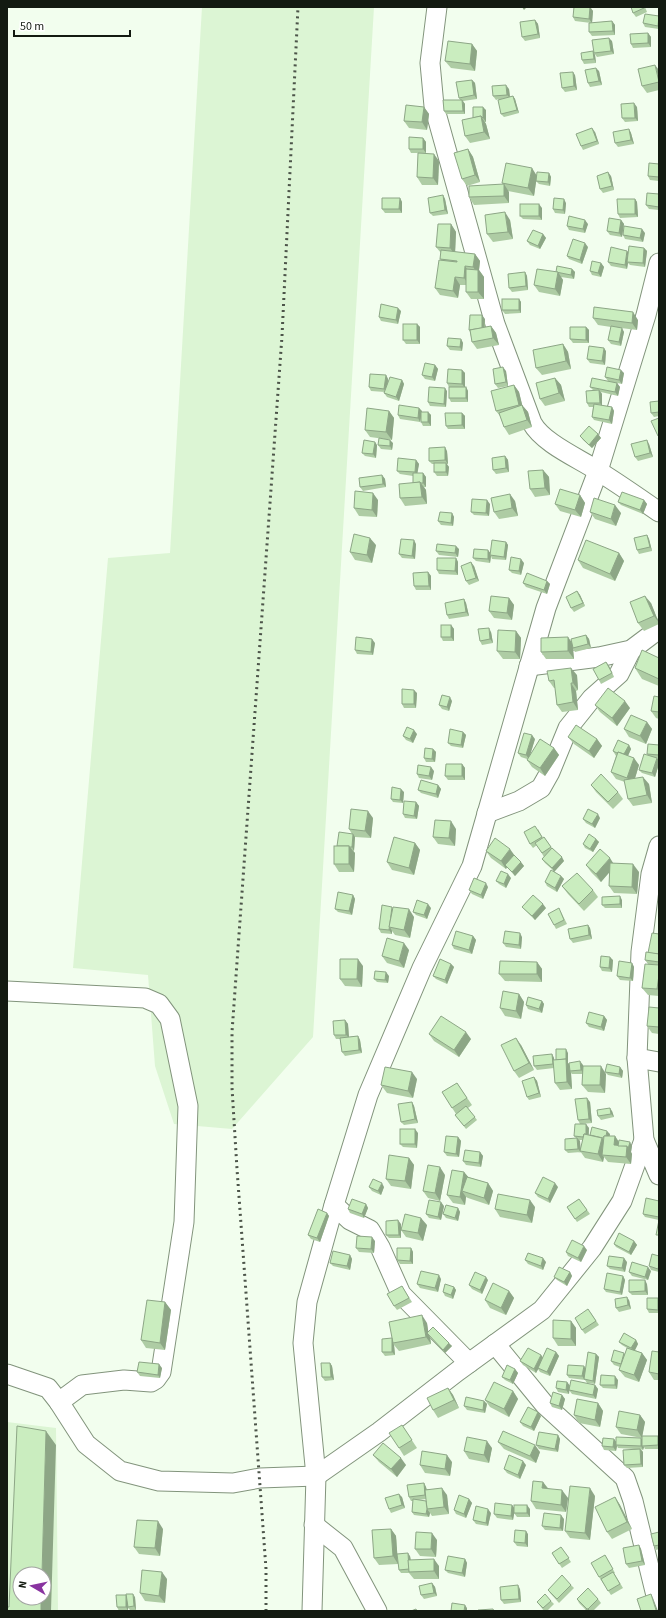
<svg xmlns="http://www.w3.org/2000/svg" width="666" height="1618" font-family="'Source Sans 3',sans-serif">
	<rect width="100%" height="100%" fill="#f2feee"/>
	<g fill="#dcf5d4" fill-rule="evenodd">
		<path d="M 202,7 L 374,7 L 313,1037 L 232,1129 L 174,1124 L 155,1066 L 148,975 L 73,968 L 108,558 L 170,553 Z"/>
		<path d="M 7,1422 L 56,1428 L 58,1611 L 7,1611 ZM 20,1574 L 44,1574 L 44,1598 L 20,1598 Z"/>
	</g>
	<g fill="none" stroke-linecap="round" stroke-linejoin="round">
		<defs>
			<g id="minor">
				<path d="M 437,7 L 430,63 L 434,106 L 495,324 L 532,423 C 543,443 578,458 598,471 C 619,484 639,498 659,512"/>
				<path d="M 529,666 L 599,657 L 631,650 L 659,629"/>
				<path d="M 487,813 L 519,801 L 541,788 L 550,772 L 568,728 L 592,698 L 619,674 L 631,650"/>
				<path d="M 659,846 L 651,874 L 641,952 L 637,1058 L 644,1140 L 659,1175"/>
				<path d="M 7,991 L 145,998 L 159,1004 L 170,1019 L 188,1106 L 184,1222 L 161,1372 L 156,1379 L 151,1382 L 124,1380 L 82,1385 L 59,1402"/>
				<path d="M 637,1058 L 659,1062"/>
				<path d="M 334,1205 L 350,1220 L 370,1230 L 380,1247 L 401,1294 L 469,1363"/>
				<path d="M 495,1344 L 545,1405 L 625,1478 L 633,1501 L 659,1608"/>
				<path d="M 7,1374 L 48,1388 L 59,1402 L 86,1444 L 120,1471 L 159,1481 L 233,1483 L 260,1478 L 316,1476 L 379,1432 L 458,1371 L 542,1310 L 592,1248 L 622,1201 L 644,1140"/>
				<path d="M 314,1525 L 343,1548 L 377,1611"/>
				<path d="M 312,1611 L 316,1476 L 303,1343 L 307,1302 L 334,1205 L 368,1095 L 422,968 L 472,866 L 546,608 L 598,471 L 646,315 L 659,263"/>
			</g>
		</defs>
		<use href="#minor" stroke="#82947c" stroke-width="21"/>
		<use href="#minor" stroke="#fff" stroke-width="19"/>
		<path stroke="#4c5449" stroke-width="3" stroke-dasharray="2 4" stroke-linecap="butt" d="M 266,1611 L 266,1569 L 237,1169 L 232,1088 L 232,1032 L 282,336 L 298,7"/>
	</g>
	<g fill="#aecca4" fill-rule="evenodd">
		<path d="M 590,7 L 593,11 L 592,23 L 612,21 L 615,25 L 615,35 L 592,36 L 589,32 L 591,23 L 575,21 L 573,17 Z"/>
		<path d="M 645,7 L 647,12 L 636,17 L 633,13 Z"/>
		<path d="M 659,16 L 659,29 L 645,27 L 643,23 Z"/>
		<path d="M 535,20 L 538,24 L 540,38 L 525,41 L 522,37 Z"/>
		<path d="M 648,33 L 651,37 L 651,47 L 633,48 L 631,44 Z"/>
		<path d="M 612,41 L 614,54 L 597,57 L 594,53 Z"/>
		<path d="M 472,44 L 477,51 L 475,71 L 451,68 L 445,61 Z"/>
		<path d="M 593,51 L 595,55 L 596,63 L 584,64 L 582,60 Z"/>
		<path d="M 659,70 L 659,90 L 647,93 L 642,86 Z"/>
		<path d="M 599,71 L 602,85 L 590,87 L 588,83 Z"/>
		<path d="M 575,75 L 577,90 L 565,92 L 562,88 Z"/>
		<path d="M 472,80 L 475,83 L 477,99 L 463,101 L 465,104 L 465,114 L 446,114 L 444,111 L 460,100 L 459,98 Z"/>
		<path d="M 509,89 L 510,97 L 513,96 L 515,99 L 519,113 L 504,117 L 501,114 L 499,99 L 496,100 L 493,96 Z"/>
		<path d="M 424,107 L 429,114 L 427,130 L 409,128 L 404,121 Z"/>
		<path d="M 637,107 L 638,121 L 625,122 L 622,118 Z"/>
		<path d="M 486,110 L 486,122 L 485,122 L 486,124 L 490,139 L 470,143 L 465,136 L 473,118 Z"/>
		<path d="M 629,129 L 631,133 L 634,144 L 618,147 L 615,143 Z"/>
		<path d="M 595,132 L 599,144 L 583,150 L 581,146 Z"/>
		<path d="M 423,138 L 426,142 L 426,153 L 411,153 L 409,149 Z"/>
		<path d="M 468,149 L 473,157 L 480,182 L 467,186 L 462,179 Z"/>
		<path d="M 439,161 L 438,185 L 422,185 L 417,177 Z"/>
		<path d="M 659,164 L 659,181 L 650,180 L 648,176 Z"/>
		<path d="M 549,173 L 551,177 L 550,186 L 539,184 L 536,181 L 534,196 L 508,191 L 509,203 L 474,205 L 469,197 L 503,184 L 502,183 L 537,175 Z"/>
		<path d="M 611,176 L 614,190 L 603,193 L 600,189 Z"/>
		<path d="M 659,194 L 659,210 L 649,209 L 646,205 Z"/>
		<path d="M 443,195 L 445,199 L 448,214 L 433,216 L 430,213 Z"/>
		<path d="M 400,198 L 402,202 L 402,213 L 385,213 L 382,209 Z"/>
		<path d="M 635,199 L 637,202 L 638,217 L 620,218 L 618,214 Z"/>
		<path d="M 566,203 L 565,214 L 555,213 L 553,209 Z"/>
		<path d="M 542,208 L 542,220 L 523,219 L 520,216 Z"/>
		<path d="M 510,220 L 513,239 L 493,242 L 487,234 Z"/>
		<path d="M 621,220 L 624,224 L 622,237 L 610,235 L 607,231 Z"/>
		<path d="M 451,224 L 456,232 L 455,252 L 475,254 L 480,261 L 479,270 L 484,277 L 484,299 L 471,299 L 466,292 L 466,285 L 460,285 L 458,298 L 440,295 L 435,288 L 441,260 L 440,259 L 441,253 L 436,247 Z"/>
		<path d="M 588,224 L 585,233 L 569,230 L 567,226 Z"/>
		<path d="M 645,233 L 643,242 L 625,239 L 623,235 Z"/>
		<path d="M 543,234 L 546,238 L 540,249 L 530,245 L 527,241 Z"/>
		<path d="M 588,247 L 582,264 L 569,259 L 567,256 Z"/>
		<path d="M 644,248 L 647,251 L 645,267 L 630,265 L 628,263 L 627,269 L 611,266 L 608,262 L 627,251 L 628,252 Z"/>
		<path d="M 601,263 L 604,267 L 601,277 L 592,275 L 590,271 Z"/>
		<path d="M 572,269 L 575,272 L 574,279 L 561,277 L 563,280 L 560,296 L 539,292 L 534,285 L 556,272 Z"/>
		<path d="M 525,272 L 527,276 L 528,290 L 512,292 L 509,288 Z"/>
		<path d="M 519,299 L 521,302 L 521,313 L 505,314 L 502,310 Z"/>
		<path d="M 401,311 L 398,324 L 381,321 L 379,317 Z"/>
		<path d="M 593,318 L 638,320 L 637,330 L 621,328 L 624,332 L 621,346 L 611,344 L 608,340 L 611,327 L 598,325 Z"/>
		<path d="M 485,319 L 485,327 L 491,326 L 496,333 L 499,345 L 477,349 L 472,342 L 470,332 L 469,330 Z"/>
		<path d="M 417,324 L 420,327 L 420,344 L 406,344 L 403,340 Z"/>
		<path d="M 586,327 L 589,330 L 589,343 L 573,343 L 570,339 Z"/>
		<path d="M 461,339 L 463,343 L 462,351 L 450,350 L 447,346 Z"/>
		<path d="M 563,344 L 568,352 L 571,369 L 542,375 L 536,368 Z"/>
		<path d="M 606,351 L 605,365 L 590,363 L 587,359 Z"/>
		<path d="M 435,365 L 438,369 L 435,381 L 425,379 L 422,375 Z"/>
		<path d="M 462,370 L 465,373 L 465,387 L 466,387 L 468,391 L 468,402 L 451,402 L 449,398 L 449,387 L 447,383 Z"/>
		<path d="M 506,371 L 508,386 L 498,388 L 495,384 Z"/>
		<path d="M 624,373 L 622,384 L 617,383 L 620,387 L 618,396 L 601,392 L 602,394 L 602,406 L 612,407 L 614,411 L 612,424 L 594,420 L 592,417 L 593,407 L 589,407 L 587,403 L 593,390 L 590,387 L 608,381 L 605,377 Z"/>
		<path d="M 386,375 L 388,379 L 388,383 L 402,380 L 404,384 L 399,401 L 387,397 L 384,393 L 385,392 L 371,391 L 369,387 Z"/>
		<path d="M 555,378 L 561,385 L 565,401 L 545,406 L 540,399 Z"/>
		<path d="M 514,385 L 519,392 L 522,405 L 528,412 L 532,427 L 509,435 L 504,427 L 500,416 L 496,411 Z"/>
		<path d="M 447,391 L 446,407 L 430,406 L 428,402 Z"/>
		<path d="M 659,401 L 659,416 L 654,417 L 651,413 Z"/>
		<path d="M 419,408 L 422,412 L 428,412 L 431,415 L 431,426 L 423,426 L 421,422 L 421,418 L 420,422 L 400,419 L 398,415 Z"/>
		<path d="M 389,411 L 394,418 L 392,440 L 370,437 L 365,430 Z"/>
		<path d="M 462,413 L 465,416 L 465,429 L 448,429 L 446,426 Z"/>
		<path d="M 598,434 L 601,438 L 592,448 L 583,440 L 580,436 Z"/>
		<path d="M 393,443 L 392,450 L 381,449 L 378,445 Z"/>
		<path d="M 649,444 L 653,457 L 638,461 L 635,457 Z"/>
		<path d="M 377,445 L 376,458 L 365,456 L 362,453 Z"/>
		<path d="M 447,451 L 448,464 L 447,464 L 449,467 L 448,476 L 437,476 L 434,472 L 434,464 L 432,464 L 429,461 Z"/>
		<path d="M 505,456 L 508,460 L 509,472 L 496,474 L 493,470 Z"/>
		<path d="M 416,460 L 419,464 L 417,473 L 423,473 L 426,477 L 426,487 L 424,487 L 426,490 L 427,504 L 405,506 L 400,498 L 413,483 L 413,476 L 400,474 L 397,471 Z"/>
		<path d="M 543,470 L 549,477 L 550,495 L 535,497 L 530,489 Z"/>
		<path d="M 382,475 L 385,479 L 386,487 L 363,491 L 360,487 Z"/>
		<path d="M 580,495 L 585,503 L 581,517 L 560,511 L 555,504 Z"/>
		<path d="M 378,500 L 377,517 L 359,516 L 354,508 Z"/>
		<path d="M 644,500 L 647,504 L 643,514 L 621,505 L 618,502 Z"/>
		<path d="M 515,501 L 518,516 L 499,519 L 494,512 Z"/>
		<path d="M 490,504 L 489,516 L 474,515 L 471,512 Z"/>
		<path d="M 590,512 L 621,513 L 616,526 L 595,519 Z"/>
		<path d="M 452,513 L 454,517 L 453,526 L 441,525 L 438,521 Z"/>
		<path d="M 647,535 L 649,539 L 652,551 L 639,554 L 637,550 Z"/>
		<path d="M 506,542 L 508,545 L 506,560 L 492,559 L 491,556 L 490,563 L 476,561 L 473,558 L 490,552 Z"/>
		<path d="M 416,544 L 415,559 L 402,558 L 399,554 Z"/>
		<path d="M 376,545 L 372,563 L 355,560 L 350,552 Z"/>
		<path d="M 459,549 L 458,557 L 439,555 L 436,551 Z"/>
		<path d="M 619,553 L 624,561 L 615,581 L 583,568 L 578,560 Z"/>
		<path d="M 456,558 L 458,562 L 458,575 L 439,574 L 437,570 Z"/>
		<path d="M 524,563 L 521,575 L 512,573 L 509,570 Z"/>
		<path d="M 474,566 L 479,581 L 469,585 L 466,581 Z"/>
		<path d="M 428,572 L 431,576 L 431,590 L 416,590 L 414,586 Z"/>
		<path d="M 547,581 L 550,584 L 547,594 L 526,587 L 523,583 Z"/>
		<path d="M 577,591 L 580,595 L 585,606 L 574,612 L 571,608 Z"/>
		<path d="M 509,598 L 514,605 L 512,620 L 494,618 L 489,611 Z"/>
		<path d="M 464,599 L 466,603 L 469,616 L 449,619 L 447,615 Z"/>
		<path d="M 651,603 L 659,624 L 644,631 L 638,623 Z"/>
		<path d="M 451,625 L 454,629 L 454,641 L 443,641 L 441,637 Z"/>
		<path d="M 516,631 L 521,638 L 520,659 L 503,659 L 497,651 Z"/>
		<path d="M 491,632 L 493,643 L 482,645 L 480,641 Z"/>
		<path d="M 586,635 L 589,639 L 591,648 L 575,652 L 573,649 L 574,659 L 546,659 L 541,652 L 571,642 Z"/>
		<path d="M 375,643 L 373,655 L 357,654 L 355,650 Z"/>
		<path d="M 659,658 L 659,686 L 642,679 L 635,668 Z"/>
		<path d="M 606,662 L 609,666 L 614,677 L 601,684 L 599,680 Z"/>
		<path d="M 577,675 L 578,690 L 576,691 L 578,710 L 562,712 L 557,705 L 555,688 L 554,688 L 549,681 Z"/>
		<path d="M 417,693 L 416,708 L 404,708 L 402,704 Z"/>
		<path d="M 659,697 L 659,719 L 656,718 L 651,711 Z"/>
		<path d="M 452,701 L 449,711 L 442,709 L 439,705 Z"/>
		<path d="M 595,705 L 630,708 L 617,726 L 600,712 Z"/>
		<path d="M 647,722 L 652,729 L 646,744 L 629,737 L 624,729 Z"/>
		<path d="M 463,732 L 466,735 L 463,748 L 451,746 L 448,743 Z"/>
		<path d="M 417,734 L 413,743 L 406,740 L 403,736 Z"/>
		<path d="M 568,737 L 597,739 L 602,746 L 594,758 L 574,744 Z"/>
		<path d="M 535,739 L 530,754 L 554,748 L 559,755 L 545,776 L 532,767 L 527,760 L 527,759 L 521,757 L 518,753 Z"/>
		<path d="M 629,745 L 631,749 L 628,756 L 639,765 L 635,778 L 649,784 L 652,803 L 633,806 L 628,799 L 625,782 L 616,779 L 611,772 L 616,756 L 613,751 Z"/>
		<path d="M 659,745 L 659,758 L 657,758 L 659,760 L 659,764 L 655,777 L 642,773 L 639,770 L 648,755 L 647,754 Z"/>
		<path d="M 433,749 L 436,752 L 435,762 L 426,762 L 424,758 Z"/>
		<path d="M 462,764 L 465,768 L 465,780 L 448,780 L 445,776 Z"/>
		<path d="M 434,771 L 432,780 L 419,778 L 417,774 Z"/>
		<path d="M 438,785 L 441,789 L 438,798 L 421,793 L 418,790 Z"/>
		<path d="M 591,785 L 618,792 L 623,799 L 613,809 L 596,792 Z"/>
		<path d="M 404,792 L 403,803 L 393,802 L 391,799 Z"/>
		<path d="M 416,802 L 419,806 L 417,819 L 405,818 L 403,814 Z"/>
		<path d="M 373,818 L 371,838 L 355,837 L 354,851 L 352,850 L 355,853 L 354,872 L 339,872 L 334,864 L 338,846 L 352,834 L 349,829 Z"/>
		<path d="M 600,818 L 595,828 L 586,823 L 583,819 Z"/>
		<path d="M 456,829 L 455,846 L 438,844 L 433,837 Z"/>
		<path d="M 538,829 L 543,838 L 544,837 L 552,848 L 564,861 L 554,872 L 561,876 L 564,879 L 557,892 L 547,886 L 545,882 L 554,871 L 545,863 L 542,859 L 544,857 L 537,845 L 533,848 L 530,844 Z"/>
		<path d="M 596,839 L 599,842 L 593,852 L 585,848 L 583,844 Z"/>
		<path d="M 415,843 L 420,850 L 414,875 L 392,870 L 387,862 Z"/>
		<path d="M 486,851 L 515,856 L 524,866 L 515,876 L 507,867 L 506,869 L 491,858 Z"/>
		<path d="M 613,863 L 639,872 L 637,894 L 614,893 L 609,886 L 609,872 L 601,882 L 591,872 L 586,865 Z"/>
		<path d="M 511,878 L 506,888 L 499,884 L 496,881 Z"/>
		<path d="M 562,886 L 593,890 L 598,897 L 584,911 L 568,894 Z"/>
		<path d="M 488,887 L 483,899 L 472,894 L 469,890 Z"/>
		<path d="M 353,895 L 355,899 L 352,915 L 338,912 L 335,909 Z"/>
		<path d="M 622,900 L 622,908 L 605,908 L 602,905 Z"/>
		<path d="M 522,907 L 546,908 L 535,920 Z"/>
		<path d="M 393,908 L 414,917 L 410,938 L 395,935 L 392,931 L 392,934 L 381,933 L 379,929 Z"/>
		<path d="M 431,908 L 427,919 L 416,915 L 413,912 Z"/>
		<path d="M 561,912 L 567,924 L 556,929 L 554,925 Z"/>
		<path d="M 588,925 L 590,928 L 592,939 L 573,943 L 570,939 Z"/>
		<path d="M 659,934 L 659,996 L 648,995 L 642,988 L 648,964 L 645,960 L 648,953 Z"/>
		<path d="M 473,936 L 476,940 L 472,954 L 454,949 L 452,945 Z"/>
		<path d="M 522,937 L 521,949 L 506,947 L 503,943 Z"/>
		<path d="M 409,950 L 404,968 L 387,963 L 382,956 Z"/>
		<path d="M 613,960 L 612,972 L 602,971 L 600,967 Z"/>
		<path d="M 537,962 L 542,969 L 542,982 L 505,981 L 499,974 Z"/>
		<path d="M 632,963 L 634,967 L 633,981 L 620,980 L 617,976 Z"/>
		<path d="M 451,964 L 454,967 L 447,984 L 436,979 L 433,976 Z"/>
		<path d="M 363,966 L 362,987 L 345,986 L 340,979 Z"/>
		<path d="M 389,976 L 388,983 L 377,982 L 374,979 Z"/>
		<path d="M 519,994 L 524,1002 L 521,1019 L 505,1016 L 500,1008 Z"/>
		<path d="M 542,1001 L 544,1004 L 542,1013 L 528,1009 L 526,1005 Z"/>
		<path d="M 659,1008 L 659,1034 L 652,1033 L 647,1026 Z"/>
		<path d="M 604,1016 L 607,1020 L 604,1031 L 589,1027 L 586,1023 Z"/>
		<path d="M 345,1020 L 348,1024 L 349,1037 L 358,1036 L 360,1040 L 362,1053 L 345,1056 L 342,1052 L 340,1039 L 336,1039 L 334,1035 Z"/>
		<path d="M 429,1034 L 471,1039 L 459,1057 L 434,1041 Z"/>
		<path d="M 521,1045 L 534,1070 L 519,1078 L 514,1071 Z"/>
		<path d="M 568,1053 L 568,1063 L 569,1064 L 583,1065 L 583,1070 L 606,1074 L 605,1093 L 588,1092 L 582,1085 L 583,1074 L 572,1074 L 571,1073 L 572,1089 L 560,1090 L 555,1083 L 554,1068 L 537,1070 L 534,1066 L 552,1054 L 554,1058 L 554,1060 L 556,1060 Z"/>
		<path d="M 620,1067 L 623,1071 L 622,1078 L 608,1075 L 605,1072 Z"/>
		<path d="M 534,1077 L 537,1081 L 541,1097 L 529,1100 L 527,1097 Z"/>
		<path d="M 417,1079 L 413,1098 L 387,1093 L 381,1085 Z"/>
		<path d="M 457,1083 L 472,1105 L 468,1108 L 477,1120 L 466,1129 L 455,1115 L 456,1114 L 442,1092 Z"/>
		<path d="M 412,1102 L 414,1106 L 418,1123 L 404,1125 L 401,1122 Z"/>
		<path d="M 590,1102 L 592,1123 L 582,1124 L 589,1128 L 589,1135 L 610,1134 L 610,1136 L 615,1136 L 619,1142 L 632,1146 L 631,1152 L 632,1154 L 631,1164 L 608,1162 L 604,1157 L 603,1162 L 585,1158 L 580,1151 L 581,1152 L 568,1153 L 565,1150 L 576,1138 L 574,1136 L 580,1124 L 578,1120 ZM 579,1140 L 583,1140 L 580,1150 L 580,1141 Z"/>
		<path d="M 612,1111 L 614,1117 L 601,1120 L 598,1116 Z"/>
		<path d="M 418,1133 L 417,1148 L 403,1147 L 400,1144 Z"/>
		<path d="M 458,1137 L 461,1141 L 459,1157 L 447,1156 L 444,1152 Z"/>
		<path d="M 480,1152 L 483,1156 L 481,1167 L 466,1165 L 463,1161 Z"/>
		<path d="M 409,1158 L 414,1165 L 411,1189 L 391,1186 L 386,1179 Z"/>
		<path d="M 464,1172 L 468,1177 L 488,1183 L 493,1191 L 489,1205 L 468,1198 L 466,1197 L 465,1205 L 453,1203 L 447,1195 Z"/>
		<path d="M 445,1175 L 440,1201 L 428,1198 L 423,1191 Z"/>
		<path d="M 369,1187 L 384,1187 L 381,1195 L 372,1191 Z"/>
		<path d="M 558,1187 L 550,1203 L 538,1197 L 535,1193 Z"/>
		<path d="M 579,1199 L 590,1214 L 577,1222 L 567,1207 Z"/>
		<path d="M 659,1201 L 659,1220 L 645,1217 L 643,1214 Z"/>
		<path d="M 366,1204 L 368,1208 L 364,1218 L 350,1213 L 348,1209 Z"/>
		<path d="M 444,1206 L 441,1220 L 429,1218 L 426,1214 Z"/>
		<path d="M 535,1207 L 532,1223 L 500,1217 L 495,1209 Z"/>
		<path d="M 458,1208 L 460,1212 L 458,1221 L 446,1218 L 443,1214 Z"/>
		<path d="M 327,1213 L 329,1216 L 320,1242 L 311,1239 L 308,1235 Z"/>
		<path d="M 401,1224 L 401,1238 L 389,1238 L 386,1235 Z"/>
		<path d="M 427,1225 L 423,1241 L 406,1237 L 401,1230 Z"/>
		<path d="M 375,1241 L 374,1253 L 359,1252 L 356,1248 Z"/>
		<path d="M 634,1241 L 637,1245 L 631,1255 L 616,1247 L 614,1244 Z"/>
		<path d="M 411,1248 L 413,1252 L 413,1264 L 400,1264 L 397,1260 Z"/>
		<path d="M 587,1250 L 581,1262 L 568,1256 L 566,1252 Z"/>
		<path d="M 350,1255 L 352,1259 L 350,1270 L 333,1266 L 330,1263 Z"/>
		<path d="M 659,1256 L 659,1272 L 651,1270 L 649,1266 Z"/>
		<path d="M 525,1260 L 546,1262 L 543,1270 L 528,1264 Z"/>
		<path d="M 627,1262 L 625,1272 L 610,1269 L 607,1266 Z"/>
		<path d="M 651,1271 L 648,1280 L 632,1276 L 629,1272 Z"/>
		<path d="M 570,1272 L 572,1276 L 567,1286 L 557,1280 L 554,1277 Z"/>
		<path d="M 623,1276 L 625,1280 L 622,1295 L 606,1292 L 604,1289 Z"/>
		<path d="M 441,1279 L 438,1292 L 420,1288 L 417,1284 Z"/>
		<path d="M 488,1280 L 482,1294 L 472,1289 L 469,1285 Z"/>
		<path d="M 647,1284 L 648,1295 L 632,1295 L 629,1292 Z"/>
		<path d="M 402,1286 L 412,1302 L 397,1310 L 394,1306 Z"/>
		<path d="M 454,1287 L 456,1290 L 453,1299 L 445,1296 L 443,1292 Z"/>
		<path d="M 509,1291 L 514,1298 L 506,1315 L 490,1308 L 485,1300 Z"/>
		<path d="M 659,1299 L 659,1313 L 649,1313 L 647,1309 Z"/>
		<path d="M 629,1300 L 631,1309 L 619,1312 L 616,1308 Z"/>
		<path d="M 165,1302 L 171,1310 L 165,1350 L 146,1348 L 141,1340 Z"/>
		<path d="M 591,1313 L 599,1325 L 585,1334 L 582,1330 Z"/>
		<path d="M 571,1321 L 576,1328 L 576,1346 L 558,1346 L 553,1338 Z"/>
		<path d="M 427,1323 L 428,1332 L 452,1346 L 445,1353 L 430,1337 L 431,1344 L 399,1351 L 394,1345 L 395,1355 L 385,1356 L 382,1352 L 392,1338 L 393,1340 Z"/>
		<path d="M 636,1340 L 638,1344 L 635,1350 L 642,1353 L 647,1360 L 639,1382 L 625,1377 L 619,1370 L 620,1367 L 614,1365 L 611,1361 L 624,1353 L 625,1355 L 627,1348 L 622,1345 L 619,1342 Z"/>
		<path d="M 556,1352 L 559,1356 L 550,1376 L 540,1372 L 538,1369 L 536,1373 L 523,1365 L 520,1361 L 541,1355 L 543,1358 Z"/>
		<path d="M 659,1352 L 659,1380 L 654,1380 L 649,1372 Z"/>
		<path d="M 596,1354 L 599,1357 L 595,1384 L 587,1383 L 585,1380 L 569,1378 L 567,1375 L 584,1366 L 586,1369 Z"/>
		<path d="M 330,1363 L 332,1366 L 334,1380 L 325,1381 L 322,1377 Z"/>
		<path d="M 162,1368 L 160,1378 L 140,1376 L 137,1372 Z"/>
		<path d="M 515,1369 L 518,1373 L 513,1384 L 505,1380 L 502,1377 Z"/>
		<path d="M 618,1380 L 617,1389 L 603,1388 L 600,1385 Z"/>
		<path d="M 567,1382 L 570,1386 L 595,1385 L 598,1389 L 596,1399 L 572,1394 L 569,1390 L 569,1394 L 558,1392 L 556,1388 Z"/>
		<path d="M 448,1388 L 453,1395 L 459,1408 L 438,1418 L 433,1410 Z"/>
		<path d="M 513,1391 L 518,1399 L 509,1417 L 490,1407 L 485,1400 Z"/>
		<path d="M 562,1395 L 565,1399 L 562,1410 L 552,1407 L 550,1403 Z"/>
		<path d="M 484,1401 L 487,1404 L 485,1413 L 467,1410 L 464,1406 Z"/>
		<path d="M 598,1403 L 603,1411 L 600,1427 L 579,1423 L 574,1415 Z"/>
		<path d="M 640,1415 L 645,1422 L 642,1436 L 658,1436 L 659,1438 L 659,1449 L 645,1449 L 644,1447 L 643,1450 L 641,1449 L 643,1452 L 643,1467 L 627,1468 L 624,1465 L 634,1449 L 618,1448 L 617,1446 L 616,1451 L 604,1450 L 602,1446 L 614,1439 L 616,1442 L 641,1438 L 642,1440 L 642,1438 L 621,1434 L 616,1427 Z"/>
		<path d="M 541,1416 L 534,1431 L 523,1426 L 520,1422 Z"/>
		<path d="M 402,1425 L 417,1448 L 404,1456 L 399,1448 Z"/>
		<path d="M 558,1435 L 560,1439 L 558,1452 L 539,1449 L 536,1445 Z"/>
		<path d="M 498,1442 L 540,1452 L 536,1463 L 504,1449 Z"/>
		<path d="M 492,1448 L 489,1463 L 469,1459 L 464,1451 Z"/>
		<path d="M 373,1455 L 406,1465 L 397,1477 L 379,1462 Z"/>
		<path d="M 452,1462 L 450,1476 L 425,1473 L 420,1465 Z"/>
		<path d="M 526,1465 L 520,1479 L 507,1473 L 504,1469 Z"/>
		<path d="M 543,1482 L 548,1488 L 568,1498 L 566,1512 L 536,1509 L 531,1501 Z"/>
		<path d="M 424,1483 L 427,1489 L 447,1495 L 449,1514 L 432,1516 L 430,1513 L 429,1517 L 414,1515 L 412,1512 L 413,1501 L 411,1501 L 409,1497 ZM 426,1499 L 426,1501 L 418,1500 Z"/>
		<path d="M 595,1496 L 590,1540 L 570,1538 L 565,1531 Z"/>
		<path d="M 402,1497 L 405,1508 L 391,1513 L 389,1509 Z"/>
		<path d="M 615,1497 L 620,1505 L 632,1529 L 612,1539 L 607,1532 Z"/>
		<path d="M 469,1499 L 472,1503 L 466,1518 L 456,1514 L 454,1510 Z"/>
		<path d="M 512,1505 L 514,1508 L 530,1509 L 530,1517 L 517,1517 L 514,1513 L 513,1520 L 497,1518 L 494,1514 Z"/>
		<path d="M 491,1513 L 488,1526 L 476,1524 L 473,1520 Z"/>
		<path d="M 564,1519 L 563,1531 L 545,1530 L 542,1526 Z"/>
		<path d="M 163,1529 L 160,1556 L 139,1554 L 134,1547 Z"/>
		<path d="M 391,1529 L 396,1536 L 398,1564 L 379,1565 L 374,1558 Z"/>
		<path d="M 659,1532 L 659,1549 L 656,1550 L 654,1546 Z"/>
		<path d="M 528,1534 L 528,1547 L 517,1546 L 514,1542 Z"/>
		<path d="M 437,1540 L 436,1557 L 420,1556 L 415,1549 Z"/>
		<path d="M 639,1545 L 641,1549 L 645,1565 L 629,1568 L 626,1564 Z"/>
		<path d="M 561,1547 L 571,1562 L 562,1568 L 552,1553 Z"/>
		<path d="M 605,1555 L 615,1573 L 614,1573 L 623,1588 L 611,1595 L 599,1577 Z"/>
		<path d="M 410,1556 L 411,1560 L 439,1566 L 439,1579 L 414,1579 L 409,1573 L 401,1573 L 399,1570 Z"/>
		<path d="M 465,1559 L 467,1563 L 465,1577 L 448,1573 L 445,1570 Z"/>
		<path d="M 167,1579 L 165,1603 L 145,1601 L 140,1593 Z"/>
		<path d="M 432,1583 L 435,1587 L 437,1596 L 424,1599 L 421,1595 Z"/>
		<path d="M 571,1585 L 574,1588 L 559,1603 L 550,1593 L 548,1590 Z"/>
		<path d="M 520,1589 L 521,1602 L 504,1604 L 501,1600 Z"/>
		<path d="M 126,1595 L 127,1597 L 135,1597 L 136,1610 L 130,1610 L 128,1608 L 128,1611 L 119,1611 L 117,1607 Z"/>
		<path d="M 577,1599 L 598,1599 L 601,1603 L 593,1611 L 584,1611 L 586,1610 L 579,1603 Z"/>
		<path d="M 551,1601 L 554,1604 L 547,1611 L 544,1611 L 537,1602 Z"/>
	</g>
	<g fill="#8da686">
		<path d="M 522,7 L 527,7 L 524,10 Z"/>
		<path d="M 590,7 L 593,11 L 592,23 L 589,19 Z"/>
		<path d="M 535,20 L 538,24 L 540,38 L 538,34 Z"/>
		<path d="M 612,21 L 615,25 L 615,35 L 613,31 Z"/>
		<path d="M 648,33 L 651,37 L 651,47 L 648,43 Z"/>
		<path d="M 609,38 L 612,41 L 614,54 L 611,51 Z"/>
		<path d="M 472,44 L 477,51 L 475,71 L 470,64 Z"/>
		<path d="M 593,51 L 595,55 L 596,63 L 594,59 Z"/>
		<path d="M 655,65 L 659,70 L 659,80 Z"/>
		<path d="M 596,68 L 599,71 L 602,85 L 599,81 Z"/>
		<path d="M 573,72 L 575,75 L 577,90 L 574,86 Z"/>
		<path d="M 472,80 L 475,83 L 477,99 L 474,95 Z"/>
		<path d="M 506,85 L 509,89 L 510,98 L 507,95 Z"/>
		<path d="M 513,96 L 515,99 L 519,113 L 517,110 Z"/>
		<path d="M 462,100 L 465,104 L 465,114 L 463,111 Z"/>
		<path d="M 634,103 L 637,107 L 638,121 L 635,118 Z"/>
		<path d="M 424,107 L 429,114 L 427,130 L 422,122 Z"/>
		<path d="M 483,107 L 486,110 L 486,122 L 483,118 Z"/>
		<path d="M 481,116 L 486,124 L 490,139 L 484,132 Z"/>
		<path d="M 592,128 L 595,132 L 599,144 L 597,141 Z"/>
		<path d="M 629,129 L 631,133 L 634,144 L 631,140 Z"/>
		<path d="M 423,138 L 426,142 L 426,153 L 423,149 Z"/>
		<path d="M 468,149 L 473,157 L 480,182 L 475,175 Z"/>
		<path d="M 434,154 L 439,161 L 438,185 L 433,178 Z"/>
		<path d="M 532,168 L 537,176 L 534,196 L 528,188 Z"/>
		<path d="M 608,172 L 611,176 L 614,190 L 612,186 Z"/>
		<path d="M 549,173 L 551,177 L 550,186 L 548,182 Z"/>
		<path d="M 504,184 L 509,192 L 509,203 L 504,196 Z"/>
		<path d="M 443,195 L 445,199 L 448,214 L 445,210 Z"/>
		<path d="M 400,198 L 402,202 L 402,213 L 399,209 Z"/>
		<path d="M 564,199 L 566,203 L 565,214 L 563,210 Z"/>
		<path d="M 635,199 L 637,202 L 638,217 L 635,214 Z"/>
		<path d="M 539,204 L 542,208 L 542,220 L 539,216 Z"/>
		<path d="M 505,212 L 510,220 L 513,239 L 508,232 Z"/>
		<path d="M 585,220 L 588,224 L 585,233 L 583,229 Z"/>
		<path d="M 621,220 L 624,224 L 622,237 L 619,233 Z"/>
		<path d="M 451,224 L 456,232 L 455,255 L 450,248 Z"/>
		<path d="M 642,229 L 645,233 L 643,242 L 640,238 Z"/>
		<path d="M 543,234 L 546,238 L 540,249 L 538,246 Z"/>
		<path d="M 585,243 L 588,247 L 582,264 L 580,260 Z"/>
		<path d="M 644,248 L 647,251 L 645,267 L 643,263 Z"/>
		<path d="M 627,251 L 630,255 L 627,262 L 628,263 L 627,269 L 625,265 Z"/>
		<path d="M 475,254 L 480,261 L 479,270 L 484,277 L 484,299 L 478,292 L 478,274 L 473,267 Z"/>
		<path d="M 601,263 L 604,267 L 601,277 L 598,273 Z"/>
		<path d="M 465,266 L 470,274 L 469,285 L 464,278 Z"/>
		<path d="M 572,269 L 575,272 L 574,279 L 571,275 Z"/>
		<path d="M 525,272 L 527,276 L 528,290 L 526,286 Z"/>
		<path d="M 558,272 L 563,280 L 560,296 L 555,289 Z"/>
		<path d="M 455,277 L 460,285 L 458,298 L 453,291 Z"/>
		<path d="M 519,299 L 521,302 L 521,313 L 519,310 Z"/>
		<path d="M 398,308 L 401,311 L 398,324 L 396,320 Z"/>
		<path d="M 633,312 L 638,320 L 637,330 L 632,323 Z"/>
		<path d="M 482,315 L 485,319 L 484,335 L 482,331 Z"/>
		<path d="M 417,324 L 420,327 L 420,344 L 417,340 Z"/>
		<path d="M 491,326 L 496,333 L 499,345 L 493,338 Z"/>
		<path d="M 586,327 L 589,330 L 589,343 L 586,340 Z"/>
		<path d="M 622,328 L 624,332 L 621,346 L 619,342 Z"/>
		<path d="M 461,339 L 463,343 L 462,351 L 460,347 Z"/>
		<path d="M 563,344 L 568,352 L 571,369 L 566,361 Z"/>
		<path d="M 604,348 L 606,351 L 605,365 L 602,361 Z"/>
		<path d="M 435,365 L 438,369 L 435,381 L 432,377 Z"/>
		<path d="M 503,367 L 506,371 L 508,386 L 506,382 Z"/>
		<path d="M 462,370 L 465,373 L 465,388 L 462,384 Z"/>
		<path d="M 621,370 L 624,373 L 622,384 L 619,380 Z"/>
		<path d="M 386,375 L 388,379 L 387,393 L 384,389 Z"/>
		<path d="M 555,378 L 561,385 L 565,401 L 559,393 Z"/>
		<path d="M 402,380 L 404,384 L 399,401 L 396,397 Z"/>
		<path d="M 617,383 L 620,387 L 618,396 L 615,392 Z"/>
		<path d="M 514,385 L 519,392 L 524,412 L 519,405 Z"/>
		<path d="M 466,387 L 468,391 L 468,402 L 466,398 Z"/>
		<path d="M 445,388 L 447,391 L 446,407 L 444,404 Z"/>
		<path d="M 599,390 L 602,394 L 602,407 L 600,403 Z"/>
		<path d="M 522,405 L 528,412 L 532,427 L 527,420 Z"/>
		<path d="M 612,407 L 614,411 L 612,424 L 609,420 Z"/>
		<path d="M 419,408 L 422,411 L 420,422 L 418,418 Z"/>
		<path d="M 389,411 L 394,418 L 392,440 L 386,432 Z"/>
		<path d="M 428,412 L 431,415 L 431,426 L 428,422 Z"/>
		<path d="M 462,413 L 465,416 L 465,429 L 462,425 Z"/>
		<path d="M 598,434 L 601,438 L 592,448 L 589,445 Z"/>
		<path d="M 390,440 L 393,443 L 392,450 L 390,446 Z"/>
		<path d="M 647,440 L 649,444 L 653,457 L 650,453 Z"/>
		<path d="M 375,442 L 377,445 L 376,458 L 373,454 Z"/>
		<path d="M 445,447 L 447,451 L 448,464 L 445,460 Z"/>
		<path d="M 505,456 L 508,460 L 509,472 L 506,468 Z"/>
		<path d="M 416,460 L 419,464 L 417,476 L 415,472 Z"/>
		<path d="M 446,463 L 449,467 L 448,476 L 446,472 Z"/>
		<path d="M 543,470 L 549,477 L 550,495 L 545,488 Z"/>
		<path d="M 423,473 L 426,477 L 426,487 L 423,483 Z"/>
		<path d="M 382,475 L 385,479 L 386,487 L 383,484 Z"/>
		<path d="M 420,482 L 426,490 L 427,504 L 422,497 Z"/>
		<path d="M 373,493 L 378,500 L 377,517 L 372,510 Z"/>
		<path d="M 510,494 L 515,501 L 518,516 L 512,508 Z"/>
		<path d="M 580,495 L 585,503 L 581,517 L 575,510 Z"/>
		<path d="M 487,500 L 490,504 L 489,516 L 486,513 Z"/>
		<path d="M 644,500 L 647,504 L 643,514 L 640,510 Z"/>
		<path d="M 615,505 L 621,513 L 616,526 L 611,519 Z"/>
		<path d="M 452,513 L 454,517 L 453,526 L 451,523 Z"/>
		<path d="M 647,535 L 649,539 L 652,551 L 650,547 Z"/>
		<path d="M 370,538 L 376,545 L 372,563 L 367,555 Z"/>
		<path d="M 414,540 L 416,544 L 415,559 L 412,556 Z"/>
		<path d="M 506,542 L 508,545 L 506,560 L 504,557 Z"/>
		<path d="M 456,546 L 459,549 L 458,557 L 455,553 Z"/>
		<path d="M 488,550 L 491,554 L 490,555 L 491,556 L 490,563 L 488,559 Z"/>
		<path d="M 619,553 L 624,561 L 615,581 L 610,574 Z"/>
		<path d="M 456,558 L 458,562 L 458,575 L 455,571 Z"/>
		<path d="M 521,559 L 524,563 L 521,575 L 519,571 Z"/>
		<path d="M 471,562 L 474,566 L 479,581 L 476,578 Z"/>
		<path d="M 428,572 L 431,576 L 431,590 L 429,586 Z"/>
		<path d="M 547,581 L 550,584 L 547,594 L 544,590 Z"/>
		<path d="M 577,591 L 580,595 L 585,606 L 583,603 Z"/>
		<path d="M 645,596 L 651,603 L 659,623 L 654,616 Z"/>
		<path d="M 509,598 L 514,605 L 512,620 L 507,613 Z"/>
		<path d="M 464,599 L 466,603 L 469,616 L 466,612 Z"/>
		<path d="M 451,625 L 454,629 L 454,641 L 451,637 Z"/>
		<path d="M 489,628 L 491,632 L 493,643 L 490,639 Z"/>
		<path d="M 516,631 L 521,638 L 520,659 L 515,652 Z"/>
		<path d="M 586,635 L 589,639 L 591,648 L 588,644 Z"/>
		<path d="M 568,637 L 573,644 L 573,649 L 574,659 L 568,651 Z"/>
		<path d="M 372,639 L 375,643 L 373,655 L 371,652 Z"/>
		<path d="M 606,662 L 609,666 L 614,677 L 612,673 Z"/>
		<path d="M 571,668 L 577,675 L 578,690 L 573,683 Z"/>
		<path d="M 571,683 L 576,691 L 578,710 L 573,702 Z"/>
		<path d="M 414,690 L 417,693 L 416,708 L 414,704 Z"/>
		<path d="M 450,697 L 452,701 L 449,711 L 447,707 Z"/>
		<path d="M 625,701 L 630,708 L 617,726 L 612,718 Z"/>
		<path d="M 647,722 L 652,729 L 646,744 L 640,736 Z"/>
		<path d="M 414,730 L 417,734 L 413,743 L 410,739 Z"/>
		<path d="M 463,732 L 466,735 L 463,748 L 461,745 Z"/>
		<path d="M 532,735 L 535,739 L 529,759 L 526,755 Z"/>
		<path d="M 597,739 L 602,746 L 594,758 L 589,751 Z"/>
		<path d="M 629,745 L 631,749 L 626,760 L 623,756 Z"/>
		<path d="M 554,748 L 559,755 L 545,776 L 540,768 Z"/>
		<path d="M 433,749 L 436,752 L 435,762 L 432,759 Z"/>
		<path d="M 634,758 L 639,765 L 633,785 L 627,778 Z"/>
		<path d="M 657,758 L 659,760 L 659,764 L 655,777 L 652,773 Z"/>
		<path d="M 462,764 L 465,768 L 465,780 L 462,776 Z"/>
		<path d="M 431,767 L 434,771 L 432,780 L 429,776 Z"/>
		<path d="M 643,777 L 649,784 L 652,803 L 647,795 Z"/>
		<path d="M 438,785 L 441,789 L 438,798 L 436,794 Z"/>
		<path d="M 401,789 L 404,792 L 403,803 L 400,800 Z"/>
		<path d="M 416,802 L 419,806 L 417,819 L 414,816 Z"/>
		<path d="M 368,811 L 373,818 L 371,838 L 365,831 Z"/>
		<path d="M 598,814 L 600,818 L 595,828 L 592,824 Z"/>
		<path d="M 451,821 L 456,829 L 455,846 L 449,838 Z"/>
		<path d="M 353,834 L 355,837 L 354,851 L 352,847 Z"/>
		<path d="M 596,839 L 599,842 L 593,852 L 590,849 Z"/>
		<path d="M 415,843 L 420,850 L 414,875 L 409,868 Z"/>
		<path d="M 349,846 L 355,853 L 354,872 L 349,864 Z"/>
		<path d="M 510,849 L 515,856 L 507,867 L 505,865 L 507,867 L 506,869 L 501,861 Z"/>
		<path d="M 562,857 L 564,861 L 554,872 L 552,868 Z"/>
		<path d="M 610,858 L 615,866 L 601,882 L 596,874 Z"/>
		<path d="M 521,862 L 524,866 L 515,876 L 512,872 Z"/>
		<path d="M 633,864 L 639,872 L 637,894 L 632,887 Z"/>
		<path d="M 508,874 L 511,878 L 506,888 L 504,884 Z"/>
		<path d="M 561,876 L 564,879 L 557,892 L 555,888 Z"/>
		<path d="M 486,883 L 488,887 L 483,899 L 481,895 Z"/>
		<path d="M 353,895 L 355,899 L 352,915 L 349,911 Z"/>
		<path d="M 620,896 L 622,900 L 622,908 L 620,904 Z"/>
		<path d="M 428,904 L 431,908 L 427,919 L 424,915 Z"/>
		<path d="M 543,904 L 546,908 L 535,920 L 532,916 Z"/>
		<path d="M 409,909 L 414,917 L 410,938 L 404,930 Z"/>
		<path d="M 588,925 L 590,928 L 592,939 L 589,935 Z"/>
		<path d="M 390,927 L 392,931 L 392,934 L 389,930 Z"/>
		<path d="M 520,933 L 522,937 L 521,949 L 519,945 Z"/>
		<path d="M 473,936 L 476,940 L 472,954 L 469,950 Z"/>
		<path d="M 404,943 L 409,950 L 404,968 L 399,961 Z"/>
		<path d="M 610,957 L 613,960 L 612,972 L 609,968 Z"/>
		<path d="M 358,959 L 363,966 L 362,987 L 357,979 Z"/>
		<path d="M 537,962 L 542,969 L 542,982 L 537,974 Z"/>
		<path d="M 632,963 L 634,967 L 633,981 L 630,978 Z"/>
		<path d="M 451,964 L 454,967 L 447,984 L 445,980 Z"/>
		<path d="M 386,972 L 389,976 L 388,983 L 385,980 Z"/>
		<path d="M 659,975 L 659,992 L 657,989 Z"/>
		<path d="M 519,994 L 524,1002 L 521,1019 L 516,1011 Z"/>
		<path d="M 542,1001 L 544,1004 L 542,1013 L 539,1009 Z"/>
		<path d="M 604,1016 L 607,1020 L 604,1031 L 601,1027 Z"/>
		<path d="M 345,1020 L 348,1024 L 349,1038 L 346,1035 Z"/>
		<path d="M 466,1032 L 471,1039 L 459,1057 L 454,1050 Z"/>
		<path d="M 358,1036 L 360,1040 L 362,1053 L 359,1050 Z"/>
		<path d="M 516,1038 L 521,1045 L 534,1070 L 529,1063 Z"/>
		<path d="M 566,1049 L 568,1053 L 568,1063 L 571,1067 L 570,1071 L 571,1073 L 572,1089 L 567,1082 L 566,1060 Z"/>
		<path d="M 552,1054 L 554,1058 L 555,1068 L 553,1064 Z"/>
		<path d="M 580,1061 L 583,1065 L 584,1074 L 581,1070 Z"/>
		<path d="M 601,1066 L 606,1074 L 605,1093 L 600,1085 Z"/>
		<path d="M 620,1067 L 623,1071 L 622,1078 L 619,1074 Z"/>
		<path d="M 412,1072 L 417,1079 L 413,1098 L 408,1091 Z"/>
		<path d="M 534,1077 L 537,1081 L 541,1097 L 539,1093 Z"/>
		<path d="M 587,1098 L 590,1102 L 592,1123 L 589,1119 Z"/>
		<path d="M 412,1102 L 414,1106 L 418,1123 L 415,1119 Z"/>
		<path d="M 610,1108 L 612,1111 L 614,1117 L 611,1114 Z"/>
		<path d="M 586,1124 L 589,1128 L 588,1140 L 586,1137 Z"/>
		<path d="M 415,1129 L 418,1133 L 417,1148 L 415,1144 Z"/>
		<path d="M 607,1131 L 610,1134 L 608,1142 L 606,1138 Z"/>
		<path d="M 615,1136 L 620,1144 L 620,1147 L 614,1145 Z"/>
		<path d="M 458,1137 L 461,1141 L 459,1157 L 456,1154 Z"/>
		<path d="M 577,1138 L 580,1141 L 581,1152 L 578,1149 Z"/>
		<path d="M 602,1138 L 607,1145 L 602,1155 L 604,1157 L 603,1162 L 598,1154 Z"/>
		<path d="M 630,1142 L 632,1146 L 631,1152 L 632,1154 L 631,1164 L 626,1157 L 627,1146 Z"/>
		<path d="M 480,1152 L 483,1156 L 481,1167 L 479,1163 Z"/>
		<path d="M 409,1158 L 414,1165 L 411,1189 L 405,1181 Z"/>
		<path d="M 440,1167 L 445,1175 L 440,1201 L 435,1193 Z"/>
		<path d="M 464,1172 L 470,1179 L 462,1191 L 466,1197 L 465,1205 L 460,1197 Z"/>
		<path d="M 382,1183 L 384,1187 L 381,1195 L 378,1191 Z"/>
		<path d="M 488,1183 L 493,1191 L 489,1205 L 484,1198 Z"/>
		<path d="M 555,1183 L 558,1187 L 550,1203 L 548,1199 Z"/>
		<path d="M 530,1200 L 535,1207 L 532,1223 L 527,1215 Z"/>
		<path d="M 441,1202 L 444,1206 L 441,1220 L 438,1217 Z"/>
		<path d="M 366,1204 L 368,1208 L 364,1218 L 362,1214 Z"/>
		<path d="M 458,1208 L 460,1212 L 458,1221 L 455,1218 Z"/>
		<path d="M 327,1213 L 329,1216 L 320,1242 L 317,1238 Z"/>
		<path d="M 421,1218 L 427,1225 L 423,1241 L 418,1233 Z"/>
		<path d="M 398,1220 L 401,1224 L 401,1238 L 399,1235 Z"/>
		<path d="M 372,1237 L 375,1241 L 374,1253 L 371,1249 Z"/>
		<path d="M 634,1241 L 637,1245 L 631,1255 L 629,1252 Z"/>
		<path d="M 584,1246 L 587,1250 L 581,1262 L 578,1258 Z"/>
		<path d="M 411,1248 L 413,1252 L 413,1264 L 410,1261 Z"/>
		<path d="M 350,1255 L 352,1259 L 350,1270 L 347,1266 Z"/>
		<path d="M 543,1258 L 546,1262 L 543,1270 L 541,1266 Z"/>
		<path d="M 624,1258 L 627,1262 L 625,1272 L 622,1268 Z"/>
		<path d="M 648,1267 L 651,1271 L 648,1280 L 645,1277 Z"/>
		<path d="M 570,1272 L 572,1276 L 567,1286 L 564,1282 Z"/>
		<path d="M 439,1275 L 441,1279 L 438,1292 L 435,1288 Z"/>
		<path d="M 623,1276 L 625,1280 L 622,1295 L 620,1292 Z"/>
		<path d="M 486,1277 L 488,1280 L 482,1294 L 480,1290 Z"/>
		<path d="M 645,1280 L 647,1284 L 648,1295 L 645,1291 Z"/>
		<path d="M 454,1287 L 456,1290 L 453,1299 L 451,1295 Z"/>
		<path d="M 509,1291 L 514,1298 L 506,1315 L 501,1308 Z"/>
		<path d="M 627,1297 L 629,1300 L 631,1309 L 628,1305 Z"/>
		<path d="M 165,1302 L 171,1310 L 165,1350 L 160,1343 Z"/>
		<path d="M 422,1315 L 427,1323 L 429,1336 L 427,1333 L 430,1337 L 431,1344 L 426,1337 Z"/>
		<path d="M 571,1321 L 576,1328 L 576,1346 L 571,1339 Z"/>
		<path d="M 392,1338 L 394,1342 L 393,1343 L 394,1345 L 395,1355 L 392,1352 Z"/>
		<path d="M 636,1340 L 638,1344 L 634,1352 L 631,1348 Z"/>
		<path d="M 449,1343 L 452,1346 L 445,1353 L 443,1350 Z"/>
		<path d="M 556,1352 L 559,1356 L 550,1376 L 547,1372 Z"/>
		<path d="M 642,1353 L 647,1360 L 639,1382 L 634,1375 Z"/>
		<path d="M 596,1354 L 599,1357 L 595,1384 L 593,1381 Z"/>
		<path d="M 541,1355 L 544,1359 L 536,1373 L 534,1369 Z"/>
		<path d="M 330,1363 L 332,1366 L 334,1380 L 331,1377 Z"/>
		<path d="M 159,1364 L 162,1368 L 160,1378 L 158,1375 Z"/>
		<path d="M 584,1366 L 586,1370 L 585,1380 L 582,1376 Z"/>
		<path d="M 515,1369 L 518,1373 L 513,1384 L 510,1380 Z"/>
		<path d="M 615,1376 L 618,1380 L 617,1389 L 615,1385 Z"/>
		<path d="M 567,1382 L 570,1386 L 569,1394 L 566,1390 Z"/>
		<path d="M 595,1385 L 598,1389 L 596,1399 L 593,1395 Z"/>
		<path d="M 448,1388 L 453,1395 L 459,1408 L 454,1400 Z"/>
		<path d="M 513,1391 L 518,1399 L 509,1417 L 504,1409 Z"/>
		<path d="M 562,1395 L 565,1399 L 562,1410 L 559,1406 Z"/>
		<path d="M 484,1401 L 487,1404 L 485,1413 L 483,1410 Z"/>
		<path d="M 598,1403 L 603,1411 L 600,1427 L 595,1420 Z"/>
		<path d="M 538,1412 L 541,1416 L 534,1431 L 531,1427 Z"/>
		<path d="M 640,1415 L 645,1422 L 642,1438 L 637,1430 Z"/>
		<path d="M 46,1431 L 56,1445 L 51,1611 L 41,1611 L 41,1598 L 44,1598 L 44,1574 L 42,1574 Z"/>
		<path d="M 558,1435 L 560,1439 L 558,1452 L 555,1449 Z"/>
		<path d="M 658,1436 L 659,1438 L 659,1447 L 658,1445 Z"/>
		<path d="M 641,1438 L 644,1442 L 642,1446 L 644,1447 L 643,1450 L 641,1446 Z"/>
		<path d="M 614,1439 L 617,1443 L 616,1445 L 617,1446 L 616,1451 L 613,1447 Z"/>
		<path d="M 487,1441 L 492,1448 L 489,1463 L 484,1455 Z"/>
		<path d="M 535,1445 L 540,1452 L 536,1463 L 530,1456 Z"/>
		<path d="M 640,1449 L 643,1452 L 643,1467 L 641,1464 Z"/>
		<path d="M 447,1455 L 452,1462 L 450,1476 L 445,1469 Z"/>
		<path d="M 401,1458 L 406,1465 L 397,1477 L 391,1469 Z"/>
		<path d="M 523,1461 L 526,1465 L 520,1479 L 518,1475 Z"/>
		<path d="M 543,1482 L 548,1489 L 542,1488 Z"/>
		<path d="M 424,1483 L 426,1487 L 427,1499 L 425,1495 Z"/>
		<path d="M 442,1488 L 447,1495 L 449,1514 L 444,1507 Z"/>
		<path d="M 590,1488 L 595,1496 L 590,1540 L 585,1533 Z"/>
		<path d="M 562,1490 L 568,1498 L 566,1512 L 561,1505 Z"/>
		<path d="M 399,1494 L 402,1497 L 405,1508 L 402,1505 Z"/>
		<path d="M 615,1497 L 620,1505 L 632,1529 L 627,1522 Z"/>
		<path d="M 469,1499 L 472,1503 L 466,1518 L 464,1514 Z"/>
		<path d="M 512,1505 L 515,1509 L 513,1520 L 511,1516 Z"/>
		<path d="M 527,1505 L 530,1509 L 530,1517 L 527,1513 Z"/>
		<path d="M 427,1509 L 430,1513 L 429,1517 L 426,1514 Z"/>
		<path d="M 488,1509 L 491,1513 L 488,1526 L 486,1523 Z"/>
		<path d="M 561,1515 L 564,1519 L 563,1531 L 560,1528 Z"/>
		<path d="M 158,1521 L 163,1529 L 160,1556 L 155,1548 Z"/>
		<path d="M 391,1529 L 396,1536 L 398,1564 L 393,1556 Z"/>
		<path d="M 526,1531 L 528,1534 L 528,1547 L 525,1543 Z"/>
		<path d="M 432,1533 L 437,1540 L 436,1557 L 431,1549 Z"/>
		<path d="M 639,1545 L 641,1549 L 645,1565 L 642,1561 Z"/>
		<path d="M 408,1553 L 410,1556 L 412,1572 L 409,1569 Z"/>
		<path d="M 434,1559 L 439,1566 L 439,1579 L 434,1571 Z"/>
		<path d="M 465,1559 L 467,1563 L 465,1577 L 462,1573 Z"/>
		<path d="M 162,1572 L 167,1579 L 165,1603 L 159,1596 Z"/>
		<path d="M 432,1583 L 435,1587 L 437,1596 L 434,1593 Z"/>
		<path d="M 518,1585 L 520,1589 L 521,1602 L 519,1599 Z"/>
		<path d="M 133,1594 L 135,1597 L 136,1610 L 134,1606 Z"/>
		<path d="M 651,1594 L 653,1598 L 658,1611 L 656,1610 Z"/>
		<path d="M 126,1595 L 128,1599 L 128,1611 L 126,1607 Z"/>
		<path d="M 465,1605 L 467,1608 L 467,1611 L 464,1611 Z"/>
	</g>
	<g fill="#caedbf" stroke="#8da686">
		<path d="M 574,7 L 590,7 L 589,19 L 573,17 Z"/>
		<path d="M 631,7 L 644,7 L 644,8 L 633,13 Z"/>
		<path d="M 645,14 L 659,16 L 658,26 L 643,23 Z"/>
		<path d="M 535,20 L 538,34 L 522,37 L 520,22 Z"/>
		<path d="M 612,21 L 613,31 L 589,32 L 589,23 Z"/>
		<path d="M 648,33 L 648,43 L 631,44 L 630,34 Z"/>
		<path d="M 609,38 L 611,51 L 594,53 L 592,40 Z"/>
		<path d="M 448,41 L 472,44 L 470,64 L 445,61 Z"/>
		<path d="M 593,51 L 594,59 L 582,60 L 581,53 Z"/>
		<path d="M 655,65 L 659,82 L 642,86 L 638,69 Z"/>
		<path d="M 596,68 L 599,81 L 588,83 L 585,70 Z"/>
		<path d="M 573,72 L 574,86 L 562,88 L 560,73 Z"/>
		<path d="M 472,80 L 474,95 L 459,98 L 456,82 Z"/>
		<path d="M 506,85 L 507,95 L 493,96 L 492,86 Z"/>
		<path d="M 513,96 L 517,110 L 501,114 L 498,100 Z"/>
		<path d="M 443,100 L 462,100 L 463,111 L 444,111 Z"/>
		<path d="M 634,103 L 635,118 L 622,118 L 621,104 Z"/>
		<path d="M 406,105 L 424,107 L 422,122 L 404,121 Z"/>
		<path d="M 473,107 L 483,107 L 483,118 L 481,116 L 473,118 Z"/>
		<path d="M 481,116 L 484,132 L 465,136 L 462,120 Z"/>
		<path d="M 592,128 L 597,141 L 581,146 L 576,134 Z"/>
		<path d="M 629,129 L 631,140 L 615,143 L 613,132 Z"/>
		<path d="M 409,137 L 423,138 L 423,149 L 409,149 Z"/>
		<path d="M 468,149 L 475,175 L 462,179 L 454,153 Z"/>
		<path d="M 418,153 L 434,154 L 433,178 L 417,177 Z"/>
		<path d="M 506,163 L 532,168 L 528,188 L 502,183 Z"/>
		<path d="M 649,163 L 659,164 L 659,177 L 648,176 Z"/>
		<path d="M 537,172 L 549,173 L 548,182 L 536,181 Z"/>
		<path d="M 608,172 L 612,186 L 600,189 L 597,176 Z"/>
		<path d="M 504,184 L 504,196 L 469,197 L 469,186 Z"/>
		<path d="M 647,193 L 659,194 L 659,207 L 646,205 Z"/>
		<path d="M 443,195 L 445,210 L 430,213 L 428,198 Z"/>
		<path d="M 382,198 L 400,198 L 399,209 L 382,209 Z"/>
		<path d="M 554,198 L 564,199 L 563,210 L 553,209 Z"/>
		<path d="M 617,199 L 635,199 L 635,214 L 618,214 Z"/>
		<rect x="520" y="204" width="19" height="12"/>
		<path d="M 505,212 L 508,232 L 487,234 L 485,215 Z"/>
		<path d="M 569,216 L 585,220 L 583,229 L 567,226 Z"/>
		<path d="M 609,218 L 621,220 L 619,233 L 607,231 Z"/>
		<path d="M 438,224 L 451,224 L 450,248 L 436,247 Z"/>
		<path d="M 624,226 L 642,229 L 640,238 L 623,235 Z"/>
		<path d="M 533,230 L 543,234 L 538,246 L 527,241 Z"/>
		<path d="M 573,239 L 585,243 L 580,260 L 567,256 Z"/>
		<path d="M 629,246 L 644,248 L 643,263 L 627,262 Z"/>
		<path d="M 611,247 L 627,251 L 625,265 L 608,262 Z"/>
		<path d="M 441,250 L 475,254 L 473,267 L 465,266 L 464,278 L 455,277 L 453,291 L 435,288 L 439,260 L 457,262 L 457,261 L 440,259 Z"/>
		<path d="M 592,261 L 601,263 L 598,273 L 590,271 Z"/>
		<path d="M 557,266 L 572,269 L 571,275 L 556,272 Z"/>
		<path d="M 466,269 L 478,270 L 478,292 L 466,292 Z"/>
		<path d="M 537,269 L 558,272 L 555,289 L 534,285 Z"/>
		<path d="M 525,272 L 526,286 L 509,288 L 508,274 Z"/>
		<rect x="502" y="299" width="17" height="11"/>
		<path d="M 381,304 L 398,308 L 396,320 L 379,317 Z"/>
		<path d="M 594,307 L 633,312 L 632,323 L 593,318 Z"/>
		<path d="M 470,315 L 482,315 L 482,328 L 469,330 Z"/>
		<rect x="403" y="324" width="14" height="16"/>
		<path d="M 491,326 L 493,338 L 472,342 L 470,330 Z"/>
		<path d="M 611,326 L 622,328 L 619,342 L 608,340 Z"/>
		<path d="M 570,327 L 586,327 L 586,340 L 570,339 Z"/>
		<path d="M 448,338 L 461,339 L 460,347 L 447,346 Z"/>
		<path d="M 563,344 L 566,361 L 536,368 L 533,350 Z"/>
		<path d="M 589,346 L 604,348 L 602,361 L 587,359 Z"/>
		<path d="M 425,363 L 435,365 L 432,377 L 422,375 Z"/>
		<path d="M 503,367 L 506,382 L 495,384 L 493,369 Z"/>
		<path d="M 607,367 L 621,370 L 619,380 L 605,377 Z"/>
		<path d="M 448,369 L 462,370 L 462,384 L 447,383 Z"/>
		<path d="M 370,374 L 386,375 L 384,389 L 369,387 Z"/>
		<path d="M 390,377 L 402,380 L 396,397 L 384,393 Z"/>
		<path d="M 555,378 L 559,393 L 540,399 L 536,383 Z"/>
		<path d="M 592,378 L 617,383 L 615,392 L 590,387 Z"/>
		<path d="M 514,385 L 519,405 L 496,411 L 491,391 Z"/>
		<path d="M 429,387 L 445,388 L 444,404 L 428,402 Z"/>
		<rect x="449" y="387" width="17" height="11"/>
		<path d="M 599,390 L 600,403 L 587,403 L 586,391 Z"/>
		<path d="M 659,401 L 659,412 L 651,413 L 650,402 Z"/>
		<path d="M 594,404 L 612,407 L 609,420 L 592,417 Z"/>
		<path d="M 399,405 L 419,408 L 418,418 L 398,415 Z"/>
		<path d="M 522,405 L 527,420 L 504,427 L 499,413 Z"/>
		<path d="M 367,408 L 389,411 L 386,432 L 365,430 Z"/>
		<rect x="421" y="412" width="7" height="10"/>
		<path d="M 445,413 L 462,413 L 462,425 L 446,426 Z"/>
		<path d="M 659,418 L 659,436 L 658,436 L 651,421 Z"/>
		<path d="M 589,426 L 598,434 L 589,445 L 580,436 Z"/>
		<path d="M 379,438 L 390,440 L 390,446 L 378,445 Z"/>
		<path d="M 364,440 L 375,442 L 373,454 L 362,453 Z"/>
		<path d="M 647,440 L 650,453 L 635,457 L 631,444 Z"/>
		<path d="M 445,447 L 445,460 L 429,461 L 429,448 Z"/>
		<path d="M 505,456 L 506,468 L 493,470 L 492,458 Z"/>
		<path d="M 398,458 L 416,460 L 415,472 L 397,471 Z"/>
		<rect x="434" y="463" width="12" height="9"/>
		<path d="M 543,470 L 545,488 L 530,489 L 528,471 Z"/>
		<path d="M 413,473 L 423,473 L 423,483 L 421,483 L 420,482 L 413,483 Z"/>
		<path d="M 382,475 L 383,484 L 360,487 L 359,478 Z"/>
		<path d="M 420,482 L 422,497 L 400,498 L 399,484 Z"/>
		<path d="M 560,489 L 580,495 L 575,510 L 555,504 Z"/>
		<path d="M 355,491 L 373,493 L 372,510 L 354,508 Z"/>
		<path d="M 622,492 L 644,500 L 640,510 L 618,502 Z"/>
		<path d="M 510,494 L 512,508 L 494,512 L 491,498 Z"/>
		<path d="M 594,498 L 615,505 L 611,519 L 590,512 Z"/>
		<path d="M 472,499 L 487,500 L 486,513 L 471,512 Z"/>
		<path d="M 440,512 L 452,513 L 451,523 L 438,521 Z"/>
		<path d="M 354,534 L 370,538 L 367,555 L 350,552 Z"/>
		<path d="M 647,535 L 650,547 L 637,550 L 634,538 Z"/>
		<path d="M 401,539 L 414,540 L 412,556 L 399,554 Z"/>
		<path d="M 492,540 L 506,542 L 504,557 L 490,555 Z"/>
		<path d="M 586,540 L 619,553 L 610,574 L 578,560 Z"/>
		<path d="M 437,544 L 456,546 L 455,553 L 436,551 Z"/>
		<path d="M 474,549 L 488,550 L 488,559 L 473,558 Z"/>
		<path d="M 511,557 L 521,559 L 519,571 L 509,570 Z"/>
		<path d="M 437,558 L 456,558 L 455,571 L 437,570 Z"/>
		<path d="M 471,562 L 476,578 L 466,581 L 461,566 Z"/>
		<path d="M 428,572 L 429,586 L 414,586 L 413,573 Z"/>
		<path d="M 527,573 L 547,581 L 544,590 L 523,583 Z"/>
		<path d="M 577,591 L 583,603 L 571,608 L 566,597 Z"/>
		<path d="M 491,596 L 509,598 L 507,613 L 489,611 Z"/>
		<path d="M 645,596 L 654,616 L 638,623 L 630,602 Z"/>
		<path d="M 464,599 L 466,612 L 447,615 L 445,603 Z"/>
		<rect x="441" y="625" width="10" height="12"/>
		<path d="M 489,628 L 490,639 L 480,641 L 478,629 Z"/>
		<path d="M 498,630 L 516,631 L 515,652 L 497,651 Z"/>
		<path d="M 586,635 L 588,644 L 573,648 L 571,639 Z"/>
		<path d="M 356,637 L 372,639 L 371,652 L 355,650 Z"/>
		<path d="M 568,637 L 568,651 L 541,652 L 541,638 Z"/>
		<path d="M 642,650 L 659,658 L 659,679 L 635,668 Z"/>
		<path d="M 606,662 L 612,673 L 599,680 L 593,669 Z"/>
		<path d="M 571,668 L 573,683 L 571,683 L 573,702 L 557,705 L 554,680 L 549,681 L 547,671 Z"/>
		<path d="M 608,688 L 625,701 L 612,718 L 595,705 Z"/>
		<path d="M 402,689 L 414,690 L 414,704 L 402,704 Z"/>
		<path d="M 442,695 L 450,697 L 447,707 L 439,705 Z"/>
		<path d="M 654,696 L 659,697 L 659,712 L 651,711 Z"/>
		<path d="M 631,715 L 647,722 L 640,736 L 624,729 Z"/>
		<path d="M 576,725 L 597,739 L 589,751 L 568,737 Z"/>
		<path d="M 407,727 L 414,730 L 410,739 L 403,736 Z"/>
		<path d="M 450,729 L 463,732 L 461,745 L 448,743 Z"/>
		<path d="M 524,733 L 532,735 L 526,755 L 518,753 Z"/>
		<path d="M 540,739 L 554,748 L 540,768 L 527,760 Z"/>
		<path d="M 618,740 L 629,745 L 624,754 L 618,752 L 617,753 L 613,751 Z"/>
		<path d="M 648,744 L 659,745 L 659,755 L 647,754 Z"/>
		<path d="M 425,748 L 433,749 L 432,759 L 424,758 Z"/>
		<path d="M 618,752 L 634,758 L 627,778 L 611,772 Z"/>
		<path d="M 644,754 L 657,758 L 652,773 L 639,770 Z"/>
		<path d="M 446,764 L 462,764 L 462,776 L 445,776 Z"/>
		<path d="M 418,765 L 431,767 L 429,776 L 417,774 Z"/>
		<path d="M 601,774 L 618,792 L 608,802 L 591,785 Z"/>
		<path d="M 643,777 L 647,795 L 628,799 L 624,780 Z"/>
		<path d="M 421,780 L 438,785 L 436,794 L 418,790 Z"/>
		<path d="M 392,787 L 401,789 L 400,800 L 391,799 Z"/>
		<path d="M 404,801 L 416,802 L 414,816 L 403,814 Z"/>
		<path d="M 351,809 L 368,811 L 365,831 L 349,829 Z"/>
		<path d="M 588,809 L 598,814 L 592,824 L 583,819 Z"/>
		<path d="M 435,820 L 451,821 L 449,838 L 433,837 Z"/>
		<path d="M 535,826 L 542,837 L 530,844 L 524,832 Z"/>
		<path d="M 339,832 L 353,834 L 352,847 L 349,847 L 349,846 L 337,846 Z"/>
		<path d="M 589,834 L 596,839 L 590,849 L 583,844 Z"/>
		<path d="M 394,837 L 415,843 L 409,868 L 387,862 Z"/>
		<path d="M 544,837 L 551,847 L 542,853 L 535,843 Z"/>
		<path d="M 495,838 L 510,849 L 501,861 L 486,851 Z"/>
		<rect x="334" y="846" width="15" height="18"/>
		<path d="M 552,848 L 562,857 L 552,868 L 542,859 Z"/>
		<path d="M 600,849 L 610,858 L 596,874 L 586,865 Z"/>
		<path d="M 514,855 L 521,862 L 512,872 L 505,865 Z"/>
		<path d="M 610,863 L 633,864 L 632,887 L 609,886 Z"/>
		<path d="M 551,870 L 561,876 L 555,888 L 545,882 Z"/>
		<path d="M 501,871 L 508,874 L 504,884 L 496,881 Z"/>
		<path d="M 577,873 L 593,890 L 579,904 L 562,886 Z"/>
		<path d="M 474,878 L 486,883 L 481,895 L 469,890 Z"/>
		<path d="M 338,892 L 353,895 L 349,911 L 335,909 Z"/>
		<path d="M 533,895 L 543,904 L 532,916 L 522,907 Z"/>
		<path d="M 620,896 L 620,904 L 602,905 L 602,897 Z"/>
		<path d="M 417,900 L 428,904 L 424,915 L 413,912 Z"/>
		<path d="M 382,905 L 392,907 L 389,930 L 379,929 Z"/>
		<path d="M 393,907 L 409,909 L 404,930 L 389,927 Z"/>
		<path d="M 559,908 L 564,920 L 554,925 L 548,914 Z"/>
		<path d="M 588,925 L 589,935 L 570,939 L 568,929 Z"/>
		<path d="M 456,931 L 473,936 L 469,950 L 452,945 Z"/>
		<path d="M 505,931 L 520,933 L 519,945 L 503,943 Z"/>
		<path d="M 652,933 L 659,934 L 659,954 L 648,953 Z"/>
		<path d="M 387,938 L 404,943 L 399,961 L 382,956 Z"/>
		<path d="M 646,952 L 659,954 L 659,962 L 645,960 Z"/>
		<path d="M 601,956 L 610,957 L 609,968 L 600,967 Z"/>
		<path d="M 340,959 L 358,959 L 357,979 L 340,979 Z"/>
		<path d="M 440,959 L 451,964 L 445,980 L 433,976 Z"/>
		<path d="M 500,961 L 537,962 L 537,974 L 499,974 Z"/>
		<path d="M 619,961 L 632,963 L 630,978 L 617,976 Z"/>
		<path d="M 645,964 L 659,965 L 659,975 L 657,989 L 642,988 Z"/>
		<path d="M 375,971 L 386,972 L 385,980 L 374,979 Z"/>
		<path d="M 503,991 L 519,994 L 516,1011 L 500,1008 Z"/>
		<path d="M 528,997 L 542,1001 L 539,1009 L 526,1005 Z"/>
		<path d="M 649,1007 L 659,1008 L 659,1027 L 647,1026 Z"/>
		<path d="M 589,1012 L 604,1016 L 601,1027 L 586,1023 Z"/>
		<path d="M 441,1016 L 466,1032 L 454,1050 L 429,1034 Z"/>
		<path d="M 345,1020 L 346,1035 L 334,1035 L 333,1021 Z"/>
		<path d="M 358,1036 L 359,1050 L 342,1052 L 340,1038 Z"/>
		<path d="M 516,1038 L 529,1063 L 514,1071 L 501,1045 Z"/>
		<path d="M 556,1049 L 566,1049 L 566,1059 L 556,1060 Z"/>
		<path d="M 552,1054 L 553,1064 L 534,1066 L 533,1056 Z"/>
		<path d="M 566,1059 L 567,1082 L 555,1083 L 553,1060 Z"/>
		<path d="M 580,1061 L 581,1070 L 570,1071 L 569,1063 Z"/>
		<path d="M 607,1064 L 620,1067 L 619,1074 L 605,1072 Z"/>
		<path d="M 583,1066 L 601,1066 L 600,1085 L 582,1085 Z"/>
		<path d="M 385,1067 L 412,1072 L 408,1091 L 381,1085 Z"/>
		<path d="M 534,1077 L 539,1093 L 527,1097 L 522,1081 Z"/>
		<path d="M 457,1083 L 467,1098 L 452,1108 L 442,1092 Z"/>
		<path d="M 587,1098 L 589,1119 L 578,1120 L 575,1099 Z"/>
		<path d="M 412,1102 L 415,1119 L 401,1122 L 398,1104 Z"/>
		<path d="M 466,1106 L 475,1117 L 464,1126 L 455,1115 Z"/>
		<path d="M 610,1108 L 611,1114 L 598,1116 L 597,1110 Z"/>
		<path d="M 575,1124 L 586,1124 L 586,1134 L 584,1134 L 583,1137 L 574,1136 Z"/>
		<path d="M 592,1127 L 607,1131 L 606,1136 L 604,1136 L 603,1138 L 590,1135 Z"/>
		<rect x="400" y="1129" width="15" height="15"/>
		<path d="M 584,1134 L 602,1138 L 598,1154 L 580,1151 Z"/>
		<path d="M 446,1136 L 458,1137 L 456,1154 L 444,1152 Z"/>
		<path d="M 604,1136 L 615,1136 L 614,1145 L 627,1146 L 626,1157 L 602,1155 Z"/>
		<path d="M 577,1138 L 578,1149 L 565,1150 L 565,1139 Z"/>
		<path d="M 619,1140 L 630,1142 L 628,1149 L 627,1146 L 618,1146 Z"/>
		<path d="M 465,1150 L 480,1152 L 479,1163 L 463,1161 Z"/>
		<path d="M 389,1155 L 409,1158 L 405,1181 L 386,1179 Z"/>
		<path d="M 428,1165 L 440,1167 L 435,1193 L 423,1191 Z"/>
		<path d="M 452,1170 L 464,1172 L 460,1197 L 447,1195 Z"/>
		<path d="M 467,1177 L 488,1183 L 484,1198 L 462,1191 Z"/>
		<path d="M 543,1177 L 555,1183 L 548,1199 L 535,1193 Z"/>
		<path d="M 373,1179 L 382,1183 L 378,1191 L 369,1187 Z"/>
		<path d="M 498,1194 L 530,1200 L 527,1215 L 495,1209 Z"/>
		<path d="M 646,1198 L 659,1201 L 659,1217 L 643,1214 Z"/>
		<path d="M 352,1199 L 366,1204 L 362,1214 L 348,1209 Z"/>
		<path d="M 579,1199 L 587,1210 L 575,1219 L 567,1207 Z"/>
		<path d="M 429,1200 L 441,1202 L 438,1217 L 426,1214 Z"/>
		<path d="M 446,1205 L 458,1208 L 455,1218 L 443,1214 Z"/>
		<path d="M 318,1209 L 327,1213 L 317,1238 L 308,1235 Z"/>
		<path d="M 405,1214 L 421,1218 L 418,1233 L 401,1230 Z"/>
		<path d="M 398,1220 L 399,1235 L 386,1235 L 386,1221 Z"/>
		<path d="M 659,1220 L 659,1235 L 656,1235 Z"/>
		<path d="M 619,1233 L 634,1241 L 629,1252 L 614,1244 Z"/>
		<path d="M 357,1236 L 372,1237 L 371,1249 L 356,1248 Z"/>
		<path d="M 572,1240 L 584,1246 L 578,1258 L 566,1252 Z"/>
		<path d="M 397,1248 L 411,1248 L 410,1261 L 397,1260 Z"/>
		<path d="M 333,1251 L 350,1255 L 347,1266 L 330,1263 Z"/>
		<path d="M 528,1253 L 543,1258 L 541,1266 L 525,1260 Z"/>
		<path d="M 652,1254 L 659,1256 L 659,1265 L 658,1269 L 649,1266 Z"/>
		<path d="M 609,1256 L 624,1258 L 622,1268 L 607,1266 Z"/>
		<path d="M 632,1262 L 648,1267 L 645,1277 L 629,1272 Z"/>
		<path d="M 559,1267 L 570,1272 L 564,1282 L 554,1277 Z"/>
		<path d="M 421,1271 L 439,1275 L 435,1288 L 417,1284 Z"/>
		<path d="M 475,1272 L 486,1277 L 480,1290 L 469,1285 Z"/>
		<path d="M 607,1273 L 623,1276 L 620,1292 L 604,1289 Z"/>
		<path d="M 629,1280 L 645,1280 L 645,1291 L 629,1292 Z"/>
		<path d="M 493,1283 L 509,1291 L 501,1308 L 485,1300 Z"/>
		<path d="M 445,1284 L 454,1287 L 451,1295 L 443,1292 Z"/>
		<path d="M 402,1286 L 409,1298 L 394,1306 L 387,1294 Z"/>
		<path d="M 627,1297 L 628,1305 L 616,1308 L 615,1299 Z"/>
		<path d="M 647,1298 L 658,1298 L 658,1310 L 647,1309 Z"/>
		<path d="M 147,1300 L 165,1302 L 160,1343 L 141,1340 Z"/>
		<path d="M 588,1309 L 596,1321 L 582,1330 L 575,1318 Z"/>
		<path d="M 422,1315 L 426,1337 L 393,1343 L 389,1322 Z"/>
		<path d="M 553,1320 L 571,1321 L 571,1339 L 553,1338 Z"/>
		<path d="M 433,1327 L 449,1343 L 443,1350 L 427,1333 Z"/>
		<path d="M 624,1333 L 636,1340 L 631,1348 L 619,1342 Z"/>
		<path d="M 392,1338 L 392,1352 L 382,1352 L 382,1339 Z"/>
		<path d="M 528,1348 L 541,1355 L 534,1369 L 520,1361 Z"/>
		<path d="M 547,1348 L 556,1352 L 547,1372 L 538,1368 Z"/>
		<path d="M 627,1348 L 642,1353 L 634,1375 L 619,1370 Z"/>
		<path d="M 614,1350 L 624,1353 L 621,1364 L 611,1361 Z"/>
		<path d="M 652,1351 L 659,1352 L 659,1374 L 649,1372 Z"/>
		<path d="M 588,1352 L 596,1354 L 593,1381 L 584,1379 Z"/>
		<path d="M 139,1362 L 159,1364 L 158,1375 L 137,1372 Z"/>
		<path d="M 321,1363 L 330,1363 L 331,1377 L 322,1377 Z"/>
		<path d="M 507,1365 L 515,1369 L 510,1380 L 502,1377 Z"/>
		<path d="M 568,1365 L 584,1366 L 582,1376 L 567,1375 Z"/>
		<path d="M 601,1375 L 615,1376 L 615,1385 L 600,1385 Z"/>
		<path d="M 571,1380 L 595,1385 L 593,1395 L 569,1390 Z"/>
		<path d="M 557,1381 L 567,1382 L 566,1390 L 556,1388 Z"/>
		<path d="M 494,1382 L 513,1391 L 504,1409 L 485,1400 Z"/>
		<path d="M 448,1388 L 454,1400 L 433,1410 L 427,1398 Z"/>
		<path d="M 553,1392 L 562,1395 L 559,1406 L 550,1403 Z"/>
		<path d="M 466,1397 L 484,1401 L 483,1410 L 464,1406 Z"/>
		<path d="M 577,1399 L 598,1403 L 595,1420 L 574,1415 Z"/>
		<path d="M 528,1407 L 538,1412 L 531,1427 L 520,1422 Z"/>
		<path d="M 619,1411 L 640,1415 L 637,1430 L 616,1427 Z"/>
		<path d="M 402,1425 L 412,1440 L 399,1448 L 389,1433 Z"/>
		<path d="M 17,1426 L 46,1431 L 42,1574 L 20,1574 L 20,1598 L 41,1598 L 41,1611 L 7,1611 L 7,1607 L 9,1607 Z"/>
		<path d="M 503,1431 L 535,1445 L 530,1456 L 498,1442 Z"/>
		<path d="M 539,1432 L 558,1435 L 555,1449 L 536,1445 Z"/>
		<path d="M 642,1436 L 658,1436 L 658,1445 L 642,1446 Z"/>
		<path d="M 467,1437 L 487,1441 L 484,1455 L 464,1451 Z"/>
		<path d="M 616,1437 L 641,1438 L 641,1446 L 616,1445 Z"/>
		<path d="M 603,1438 L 614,1439 L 613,1447 L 602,1446 Z"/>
		<path d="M 383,1443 L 401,1458 L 391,1469 L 373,1455 Z"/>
		<path d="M 640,1449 L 641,1464 L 624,1465 L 623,1450 Z"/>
		<path d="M 422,1451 L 447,1455 L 445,1469 L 420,1465 Z"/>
		<path d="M 509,1455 L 523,1461 L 518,1475 L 504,1469 Z"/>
		<path d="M 533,1481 L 543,1482 L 542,1488 L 562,1490 L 561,1505 L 531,1501 Z"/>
		<path d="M 424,1483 L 425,1495 L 409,1497 L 407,1485 Z"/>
		<path d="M 570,1486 L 590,1488 L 585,1533 L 565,1531 Z"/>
		<path d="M 442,1488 L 444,1507 L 427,1509 L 425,1490 Z"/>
		<path d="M 399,1494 L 402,1505 L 389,1509 L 385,1498 Z"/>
		<path d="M 459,1495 L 469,1499 L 464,1514 L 454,1510 Z"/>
		<path d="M 615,1497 L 627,1522 L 607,1532 L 595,1507 Z"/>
		<path d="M 413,1499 L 426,1501 L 427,1509 L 426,1514 L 412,1512 Z"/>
		<path d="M 495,1503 L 512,1505 L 511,1516 L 494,1514 Z"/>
		<rect x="514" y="1505" width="13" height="8"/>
		<path d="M 476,1506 L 488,1509 L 486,1523 L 473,1520 Z"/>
		<path d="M 544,1513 L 561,1515 L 560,1528 L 542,1526 Z"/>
		<path d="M 137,1520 L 158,1521 L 155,1548 L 134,1547 Z"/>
		<path d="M 391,1529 L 393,1556 L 374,1558 L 372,1530 Z"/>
		<path d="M 515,1530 L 526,1531 L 525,1543 L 514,1542 Z"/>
		<path d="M 416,1532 L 432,1533 L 431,1549 L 415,1549 Z"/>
		<path d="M 659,1532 L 659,1545 L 654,1546 L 651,1534 Z"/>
		<path d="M 639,1545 L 642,1561 L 626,1564 L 623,1548 Z"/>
		<path d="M 561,1547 L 569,1558 L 559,1564 L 552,1553 Z"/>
		<path d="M 408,1553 L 409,1569 L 399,1570 L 397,1554 Z"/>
		<path d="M 605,1555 L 613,1569 L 599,1577 L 591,1563 Z"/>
		<path d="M 448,1556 L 465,1559 L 462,1573 L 445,1570 Z"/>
		<path d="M 434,1559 L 434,1571 L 409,1572 L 408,1560 Z"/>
		<path d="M 142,1570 L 162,1572 L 159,1596 L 140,1593 Z"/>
		<path d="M 613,1572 L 620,1584 L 608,1591 L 601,1579 Z"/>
		<path d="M 562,1575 L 571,1585 L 557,1599 L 548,1590 Z"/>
		<path d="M 432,1583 L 434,1593 L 421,1595 L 419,1586 Z"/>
		<path d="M 518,1585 L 519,1599 L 501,1600 L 500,1587 Z"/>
		<path d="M 588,1588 L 598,1599 L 588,1609 L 587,1609 L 577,1599 Z"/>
		<path d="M 126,1594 L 133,1594 L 134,1606 L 128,1607 Z"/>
		<path d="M 545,1594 L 551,1601 L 543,1608 L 537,1602 Z"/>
		<path d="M 651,1594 L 656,1610 L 654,1611 L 641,1611 L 637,1599 Z"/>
		<path d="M 116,1595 L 126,1595 L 126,1607 L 117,1607 Z"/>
		<path d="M 452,1603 L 465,1605 L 464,1611 L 451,1611 Z"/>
		<path d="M 416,1609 L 417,1611 L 411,1611 Z"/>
		<path d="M 493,1609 L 494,1611 L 478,1611 L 478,1610 Z"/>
		<path d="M 588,1609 L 590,1611 L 584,1611 Z"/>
	</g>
	<rect width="666" height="1618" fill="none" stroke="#131a11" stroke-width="16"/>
	<g transform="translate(32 1586) rotate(279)"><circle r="19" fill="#ffffff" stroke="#a1a3a0"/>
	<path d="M0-3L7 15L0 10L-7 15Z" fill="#8933a0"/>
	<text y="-6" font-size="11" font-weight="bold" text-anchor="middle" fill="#131a11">N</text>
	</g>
	<path d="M14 30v6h116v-6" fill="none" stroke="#131a11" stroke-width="2"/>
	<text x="20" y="30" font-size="12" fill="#131a11" stroke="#ffffff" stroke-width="3" paint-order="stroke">50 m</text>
</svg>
